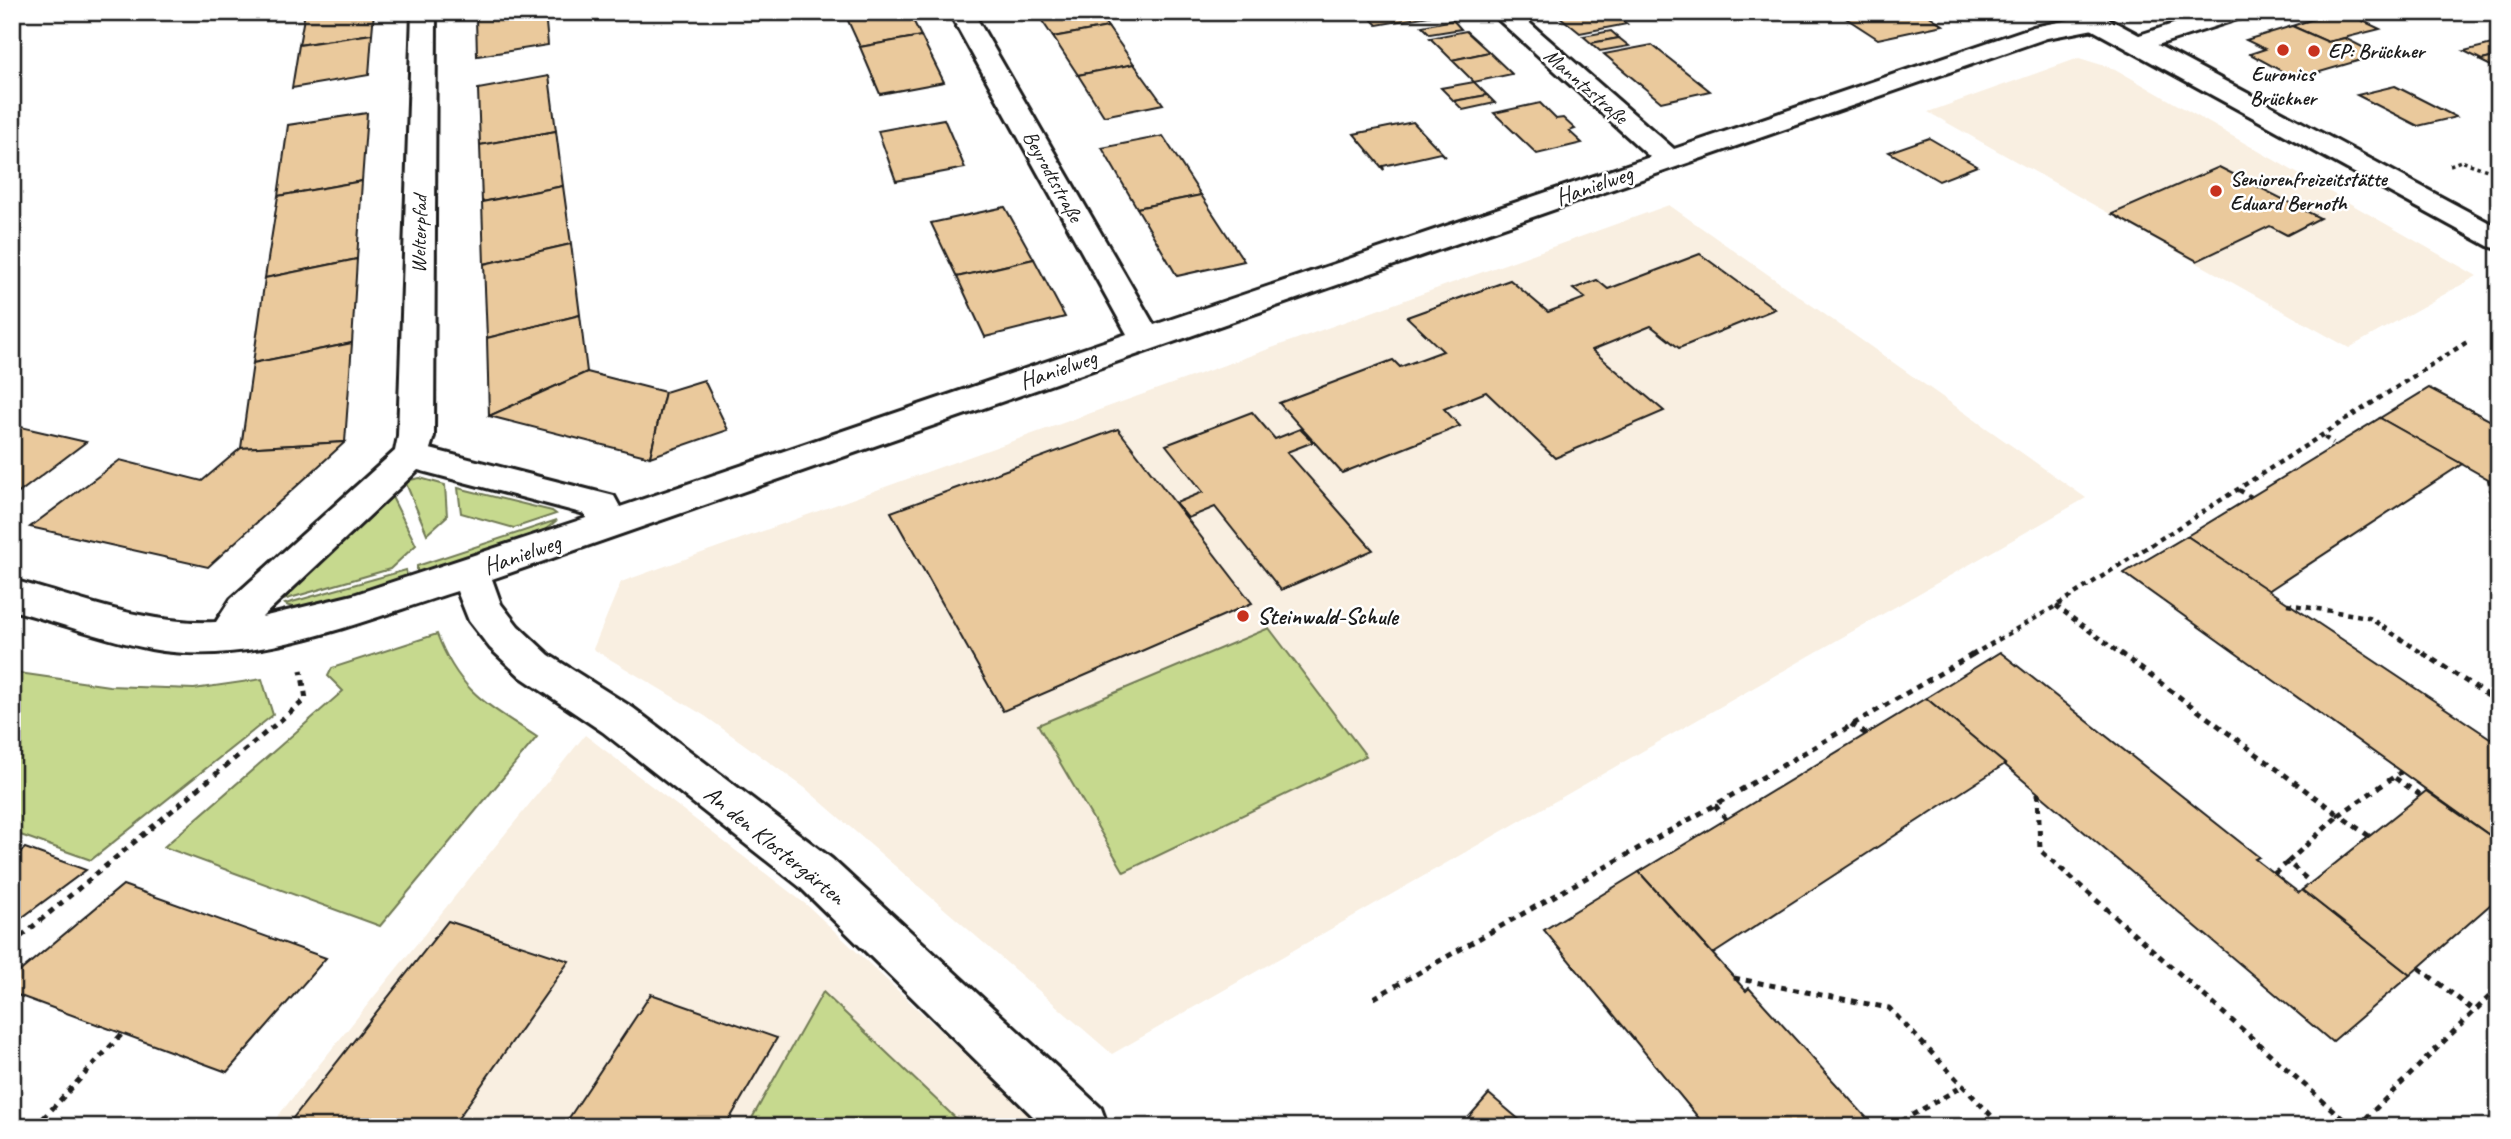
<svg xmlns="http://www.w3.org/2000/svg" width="2511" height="1139" font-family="Caveat,sans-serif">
	<rect width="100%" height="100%" fill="#fff"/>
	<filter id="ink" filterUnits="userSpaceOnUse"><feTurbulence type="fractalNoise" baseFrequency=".0143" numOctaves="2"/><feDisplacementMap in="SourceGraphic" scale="14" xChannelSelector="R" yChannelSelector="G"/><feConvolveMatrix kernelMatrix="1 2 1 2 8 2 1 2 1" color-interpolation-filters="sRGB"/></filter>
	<g filter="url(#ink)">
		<g fill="#f9efe1">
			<path d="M 2117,12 L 2205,12 L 2165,23 L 2143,21 Z"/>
			<path d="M 2079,58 L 2115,69 L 2477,276 L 2349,348 L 1928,112 Z"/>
			<path d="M 1669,205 L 2086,498 L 1112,1054 L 805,788 L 705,716 L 593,649 L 621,582 Z"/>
			<path d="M 585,735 L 808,906 L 1043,1127 L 269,1127 Z"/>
		</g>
		<g fill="#c6d98e" stroke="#717a55" stroke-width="2">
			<path d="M 420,478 L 445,485 L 447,516 L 427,534 L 405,481 Z"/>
			<path d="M 458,488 L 552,511 L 556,514 L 514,528 L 461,513 Z"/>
			<path d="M 390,493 L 416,545 L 390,569 L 283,600 L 287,593 Z"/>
			<path d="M 557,520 L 545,530 L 417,573 L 417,566 Z"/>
			<path d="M 406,570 L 407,577 C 385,584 301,617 285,604 Z"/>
			<path d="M 1269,628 L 1366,756 L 1124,872 L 1038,725 Z"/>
			<path d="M 437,634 C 459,692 488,705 537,737 L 380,926 L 164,847 L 343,691 L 328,676 L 332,668 Z"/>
			<path d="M 12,672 L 109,686 L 194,689 L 262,679 L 273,715 L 91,860 L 12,832 Z"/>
			<path d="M 823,992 L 965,1127 L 747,1127 Z"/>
		</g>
		<g fill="#eac99c" stroke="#1c1c1c" stroke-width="2">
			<path d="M 305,12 L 374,12 L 372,34 L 299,45 Z"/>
			<path d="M 504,12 L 545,12 L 548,45 L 477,56 L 476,17 Z"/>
			<path d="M 844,12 L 909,12 L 921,36 L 860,47 Z"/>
			<path d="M 1036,12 L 1097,12 L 1108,27 L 1053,37 Z"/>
			<path d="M 1427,12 L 1425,13 L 1429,16 L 1377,25 L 1365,13 Z"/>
			<path d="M 1554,12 L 1612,12 L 1627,24 L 1580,33 Z"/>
			<path d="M 1853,12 L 1925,13 L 1943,25 L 1878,39 L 1841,15 Z"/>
			<path d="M 2335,12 L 2344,12 L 2380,29 L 2328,42 L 2292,26 Z"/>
			<path d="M 1453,20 L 1461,29 L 1430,34 L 1422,26 Z"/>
			<path d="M 2292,26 L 2328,42 L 2345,38 L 2378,55 L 2296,79 L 2250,54 L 2265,49 L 2246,40 Z"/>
			<path d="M 1108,27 L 1134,64 L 1078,75 L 1053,37 Z"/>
			<path d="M 1466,31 L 1489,52 L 1452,60 L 1430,38 Z"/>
			<path d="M 1611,31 L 1619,38 L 1591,43 L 1583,36 Z"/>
			<path d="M 372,34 L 369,75 L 292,88 L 299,45 Z"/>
			<path d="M 921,36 L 944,82 L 880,94 L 860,47 Z"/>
			<path d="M 1619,38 L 1629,46 L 1600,51 L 1591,43 Z"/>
			<path d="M 2492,44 L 2499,47 L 2499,56 L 2482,60 L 2464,51 Z"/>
			<path d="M 1652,45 L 1710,91 L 1661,102 L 1604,54 Z"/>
			<path d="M 1489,52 L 1512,74 L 1474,82 L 1452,60 Z"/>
			<path d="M 2499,56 L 2499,70 L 2479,60 L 2482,60 Z"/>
			<path d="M 1134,64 L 1163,104 L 1104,116 L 1078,75 Z"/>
			<path d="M 549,76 L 556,131 L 480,145 L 478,89 Z"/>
			<path d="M 1474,82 L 1487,95 L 1454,101 L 1441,88 Z"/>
			<path d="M 2395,86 L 2456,117 L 2418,126 L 2357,95 Z"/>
			<path d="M 1487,95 L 1495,103 L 1463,110 L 1454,101 Z"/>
			<path d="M 1540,103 L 1556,119 L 1563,118 L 1575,129 L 1569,131 L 1582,143 L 1537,154 L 1494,113 Z"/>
			<path d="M 367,113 L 362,181 L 278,196 L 288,125 Z"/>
			<path d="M 944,119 L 965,168 L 896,181 L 878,131 Z"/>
			<path d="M 1413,122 L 1446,157 L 1440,153 L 1383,166 L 1384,170 L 1354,134 Z"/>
			<path d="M 556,131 L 563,186 L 482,202 L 480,145 Z"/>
			<path d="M 1163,136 L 1201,195 L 1137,208 L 1102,148 Z"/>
			<path d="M 1929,138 L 1977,166 L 1939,181 L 1889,152 Z"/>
			<path d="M 2219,167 L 2320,218 L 2287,235 L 2270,226 L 2197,261 L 2112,214 Z"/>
			<path d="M 362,181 L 357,259 L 265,278 L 278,196 Z"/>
			<path d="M 563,186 L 571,244 L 484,264 L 482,202 Z"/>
			<path d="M 1201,195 L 1244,261 L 1177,276 L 1137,208 Z"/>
			<path d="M 1005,207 L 1034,259 L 957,277 L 931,223 Z"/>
			<path d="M 571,244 L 580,315 L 487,338 L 484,264 Z"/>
			<path d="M 1700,254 L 1775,309 L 1679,348 L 1651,326 L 1592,350 L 1664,411 L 1555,458 L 1486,392 L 1444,409 L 1460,426 L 1342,473 L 1279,403 L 1393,360 L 1400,367 L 1443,351 L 1407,317 L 1510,280 L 1548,312 L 1585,298 L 1573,289 L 1597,280 L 1608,289 Z"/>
			<path d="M 357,259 L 352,343 L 253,363 L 265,278 Z"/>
			<path d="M 1034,259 L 1065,317 L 985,337 L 957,277 Z"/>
			<path d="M 580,315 L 587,372 L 489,416 L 487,338 Z"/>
			<path d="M 352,343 L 345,442 L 241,448 L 253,363 Z"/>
			<path d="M 587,372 L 665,392 L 650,457 L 489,416 Z"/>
			<path d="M 704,380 L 728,430 L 650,457 L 665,392 Z"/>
			<path d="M 2429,388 L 2499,425 L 2499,485 L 2380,418 Z"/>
			<path d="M 1252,412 L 1275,439 L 1300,429 L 1313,442 L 1287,452 L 1373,550 L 1281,590 L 1215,507 L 1188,518 L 1176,503 L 1203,492 L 1166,445 Z"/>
			<path d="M 2380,418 L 2462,464 L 2268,591 L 2187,536 Z"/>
			<path d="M 12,425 L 86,442 L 12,498 Z"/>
			<path d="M 1118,429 L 1252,603 L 1003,711 L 891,512 Z"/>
			<path d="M 345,442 L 208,567 L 30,527 L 120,460 L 202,481 L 241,448 Z"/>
			<path d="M 2187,536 L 2499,744 L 2499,842 L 2124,573 Z"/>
			<path d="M 2000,652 L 2259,857 L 2255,859 L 2299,893 L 2302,890 L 2410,975 L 2332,1042 L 1926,698 Z"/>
			<path d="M 1926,698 L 2005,764 L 1713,954 L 1639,872 Z"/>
			<path d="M 2426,791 L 2499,842 L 2499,897 L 2410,975 L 2302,890 Z"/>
			<path d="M 25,848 L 86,870 L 12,925 L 12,860 Z"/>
			<path d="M 1639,872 L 1746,991 L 1749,988 L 1875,1127 L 1706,1127 L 1544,930 Z"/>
			<path d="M 123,885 L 326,958 L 227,1072 L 12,993 L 12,978 Z"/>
			<path d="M 448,921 L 569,961 L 452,1127 L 286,1127 Z"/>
			<path d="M 651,994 L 777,1038 L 725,1127 L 563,1127 Z"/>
			<path d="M 1489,1094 L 1528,1127 L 1460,1127 Z"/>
		</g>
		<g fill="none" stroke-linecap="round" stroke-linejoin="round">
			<defs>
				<g id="minor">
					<path d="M 412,12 L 436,12 L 434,436 L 430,449 L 614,496 L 620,507 L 1127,334 L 949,12 L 973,12 L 1154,325 L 1650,157 L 1490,12 L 1517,12 L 1674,149 L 2033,27 L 2095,15 L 2104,17 L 2107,22 L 2104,27 L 2047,38 L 2024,46 L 492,579 L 501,604 L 518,626 L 549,655 L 633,708 L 832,859 L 1101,1108 L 1108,1127 L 1044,1127 L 800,887 L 603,732 L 521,677 L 490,648 L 469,621 L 457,591 C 360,621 254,668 151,649 C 104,640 58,622 12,610 L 12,580 C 80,598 145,625 216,622 L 231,599 L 395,451 L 398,436 ZM 418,470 L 585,514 L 586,518 L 353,595 L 262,617 Z"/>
					<path d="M 2210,12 L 2247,12 L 2244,17 L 2145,49 L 2136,51 L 2127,49 L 2124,44 L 2127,39 Z"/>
				</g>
				<path id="major" d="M 2066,12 L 2096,12 L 2499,228 L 2499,249 L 2488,246 L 2069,17 Z"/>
			</defs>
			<use href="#minor" stroke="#1c1c1c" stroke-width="6"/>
			<use href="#major" stroke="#1c1c1c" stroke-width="6"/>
			<path stroke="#1c1c1c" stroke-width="3.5" stroke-dasharray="3.5 3.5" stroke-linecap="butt" d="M 2450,165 L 2461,161 L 2499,174"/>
			<g stroke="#1c1c1c" stroke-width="4.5" stroke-dasharray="5 5" stroke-linecap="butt">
				<path d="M 2324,437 L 2333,443"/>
				<path d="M 2489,479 L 2492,492 L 2499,499"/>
				<path d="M 2239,490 L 2251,497"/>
				<path d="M 2287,604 L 2368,617 L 2425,655"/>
				<path d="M 2056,606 L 2122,655"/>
				<path d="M 1972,655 L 2056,606 L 2470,340"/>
			</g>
			<g stroke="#1c1c1c" stroke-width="5" stroke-dasharray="6 6" stroke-linecap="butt">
				<path d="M 2120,653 L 2339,815 L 2288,862 L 2311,883"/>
				<path d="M 2423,653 L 2499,703"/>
				<path d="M 1851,724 L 1866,734"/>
				<path d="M 2395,778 L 2420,795"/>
				<path d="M 2038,793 L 2040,850 L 2352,1127"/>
				<path d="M 1715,805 L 1726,819"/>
				<path d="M 2369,836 L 2339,815 L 2401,772"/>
				<path d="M 2274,874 L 2288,862"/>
				<path d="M 12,944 L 306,699 L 301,670"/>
				<path d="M 2419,968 L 2473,1010"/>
				<path d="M 1734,978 L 1889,1008 L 2002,1127"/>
				<path d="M 1374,998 L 1715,805 L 1975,653"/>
				<path d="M 35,1127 L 122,1034"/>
				<path d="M 1891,1127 L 1963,1086"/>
				<path d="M 2357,1127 L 2499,987"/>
			</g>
			<use href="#minor" fill="#fff" fill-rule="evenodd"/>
			<use href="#major" fill="#fff" fill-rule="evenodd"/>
		</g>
	</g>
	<g fill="#c8321e" stroke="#fff" stroke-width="2.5">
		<circle cx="2283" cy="50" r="7"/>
		<circle cx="2314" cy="51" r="7"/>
		<circle cx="2216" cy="191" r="7"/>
		<circle cx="1243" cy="616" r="7"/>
	</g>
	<g text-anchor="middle" stroke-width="5" stroke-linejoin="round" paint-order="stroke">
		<g font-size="21" font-weight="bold" fill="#1c1c1c" stroke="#fff" text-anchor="start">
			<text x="2328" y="58">EP: Brückner</text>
			<text x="2283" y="81" text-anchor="middle">Euronics<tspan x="2283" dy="24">Brückner</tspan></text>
			<text x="2230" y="186">Seniorenfreizeitstätte<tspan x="2230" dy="24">Eduard Bernoth</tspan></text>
		</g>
		<g font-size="21" fill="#1c1c1c" stroke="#fff">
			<text transform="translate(1586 86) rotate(41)" y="7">Manntzstraße</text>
			<text transform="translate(1053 176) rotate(61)" y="7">Beyrodtstraße</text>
			<text transform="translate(419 234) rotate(-89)" y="7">Welterpfad</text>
		</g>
		<g font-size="24" fill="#1c1c1c" stroke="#fff">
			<text transform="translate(1594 185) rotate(-19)" y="8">Hanielweg</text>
			<text transform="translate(1058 369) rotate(-19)" y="8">Hanielweg</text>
			<text transform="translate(522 554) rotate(-19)" y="8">Hanielweg</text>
			<text transform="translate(775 845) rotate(39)" y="8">An den Klostergärten</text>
		</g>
		<g font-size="24" font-weight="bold" fill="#1c1c1c" stroke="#fff" text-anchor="start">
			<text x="1257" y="624">Steinwald-Schule</text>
		</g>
	</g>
	<rect width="2511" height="1139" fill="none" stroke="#fff" stroke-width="42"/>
	<rect x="21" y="21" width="2469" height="1097" fill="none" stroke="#1c1c1c" stroke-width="2.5" filter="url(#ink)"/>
</svg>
